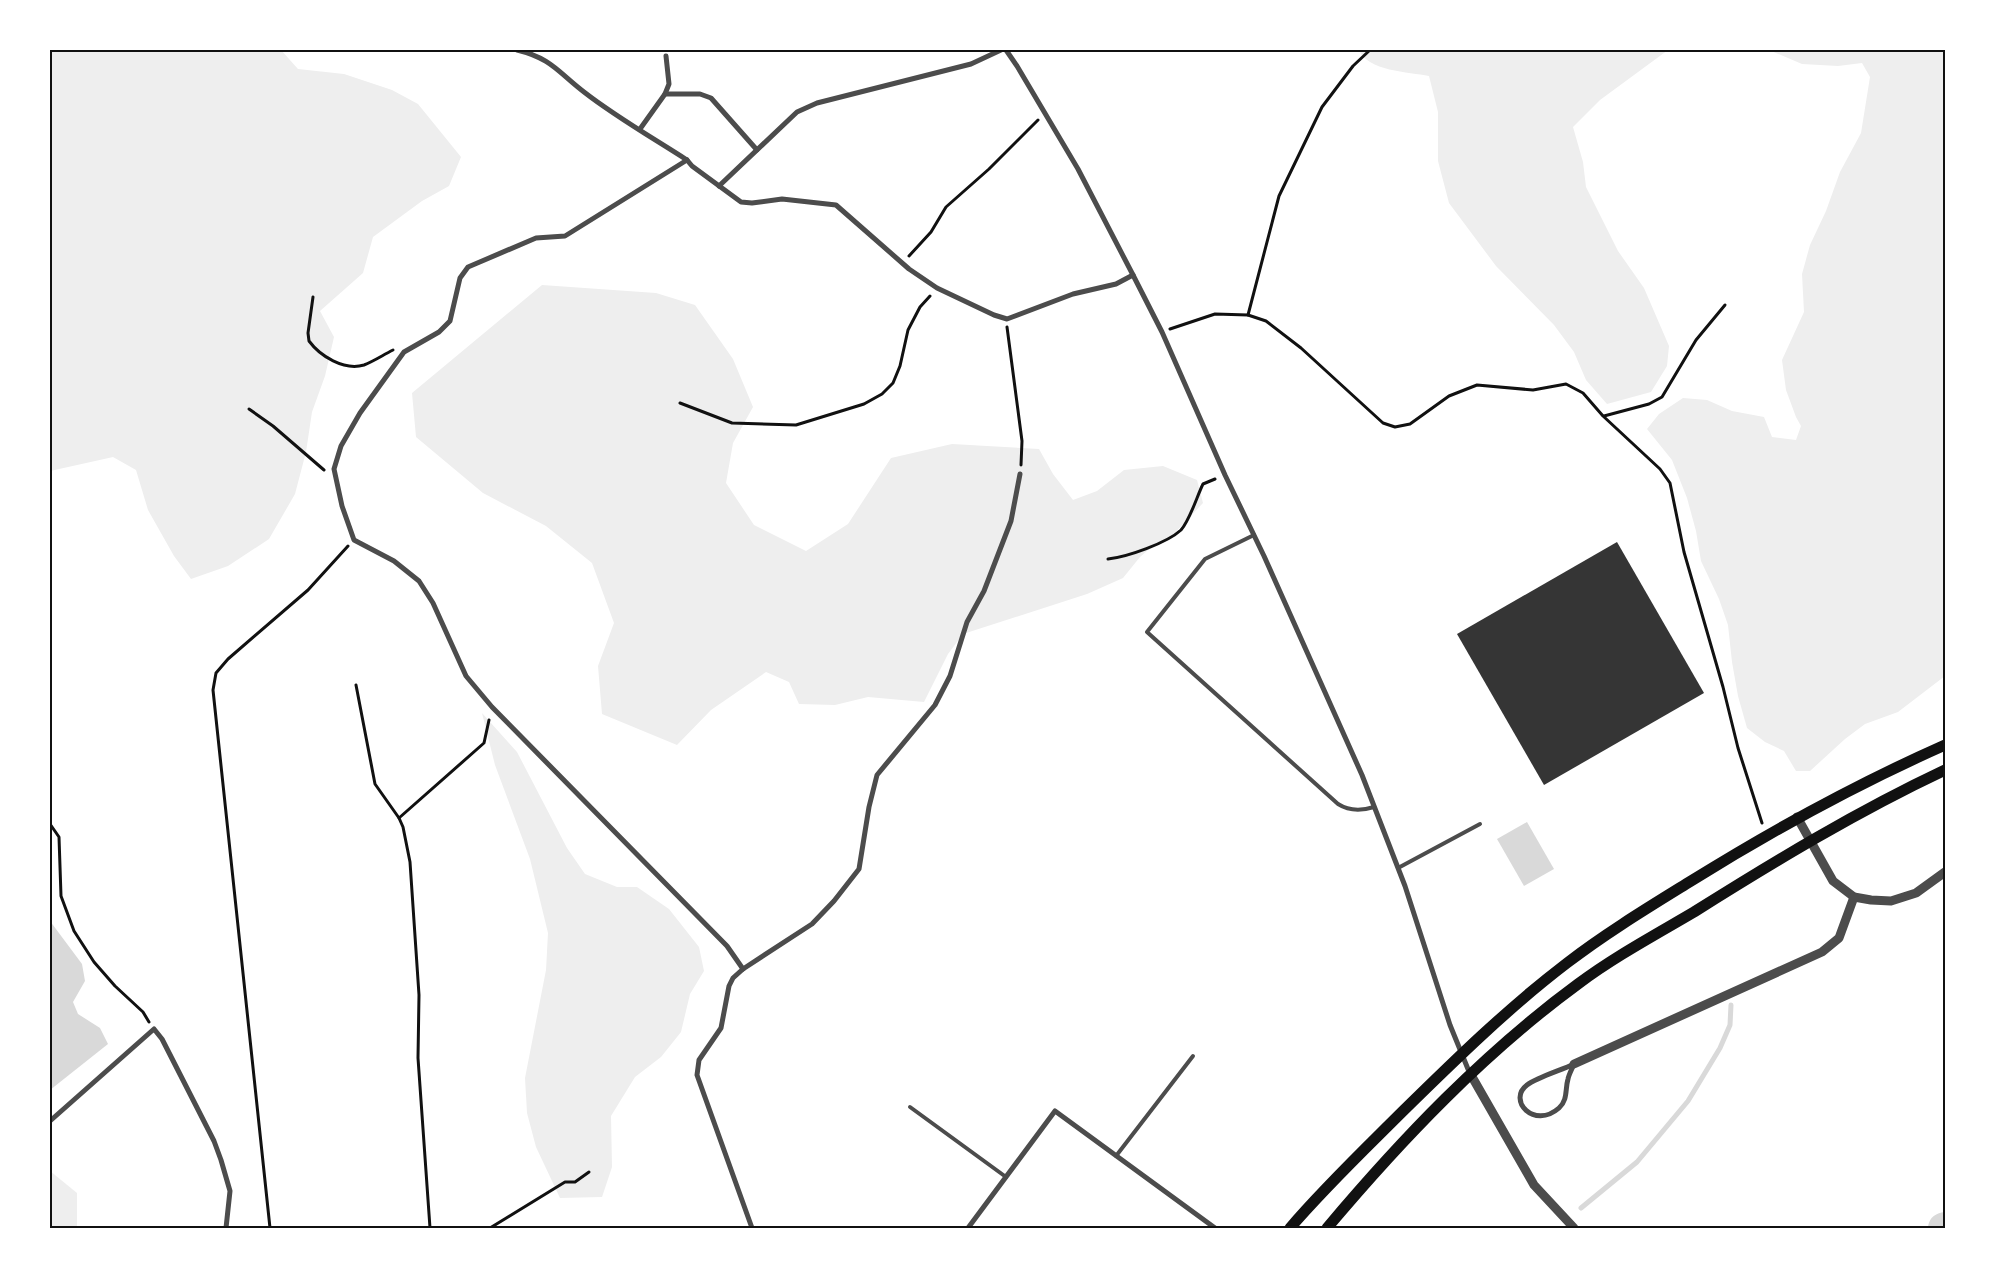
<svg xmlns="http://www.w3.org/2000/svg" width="1995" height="1278" font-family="Inter,sans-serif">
	<rect width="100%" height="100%" fill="#fff"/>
	<g fill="#eee">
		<path d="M 50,50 L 281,50 L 298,69 L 344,74 L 392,90 L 418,104 L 461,157 L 449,186 L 422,201 L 373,237 L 363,273 L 320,311 L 334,337 L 325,376 L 312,412 L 306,452 L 295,494 L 269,539 L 228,566 L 191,579 L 174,556 L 148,510 L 136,470 L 113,457 L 50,471 Z"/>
		<path d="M 1359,50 L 1668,50 L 1600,100 L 1573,127 L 1583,162 L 1586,187 L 1618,251 L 1644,288 L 1669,346 L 1667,366 L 1651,392 L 1607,404 L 1586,380 L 1574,352 L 1554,325 L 1496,266 L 1449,203 L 1438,161 L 1438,112 L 1429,76 C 1409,72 1367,71 1359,50 Z"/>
		<path d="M 1769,50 L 1945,50 L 1945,676 L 1898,712 L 1865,724 L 1845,739 L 1810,771 L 1796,771 L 1784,751 L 1765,742 L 1747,728 L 1738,696 L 1732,662 L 1728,625 L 1719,599 L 1701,561 L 1696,531 L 1687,498 L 1672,460 L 1647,429 L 1659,414 L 1683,398 L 1707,400 L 1732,411 L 1764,417 L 1772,437 L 1796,440 L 1801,426 L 1796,417 L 1786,390 L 1782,360 L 1804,312 L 1802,274 L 1810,245 L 1826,211 L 1840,172 L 1861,133 L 1870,77 L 1862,63 L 1838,66 L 1802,64 Z"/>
		<path d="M 542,285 L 656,293 L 695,305 L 733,359 L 753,407 L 733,443 L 726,483 L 754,525 L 806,551 L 848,524 L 891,458 L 952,444 L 1039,449 L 1053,474 L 1073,500 L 1097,491 L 1124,470 L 1163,466 L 1197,480 L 1203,503 L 1169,539 L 1148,550 L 1140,557 L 1123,578 L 1087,594 L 963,634 L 948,654 L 924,702 L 868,697 L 835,705 L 799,704 L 789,682 L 766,672 L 711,710 L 677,745 L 602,714 L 598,666 L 614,623 L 592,563 L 546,526 L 483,493 L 416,437 L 412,393 Z"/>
		<path d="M 482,713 L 517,752 L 567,848 L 585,874 L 617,887 L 637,887 L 669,909 L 699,947 L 704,971 L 690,994 L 681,1032 L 661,1057 L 635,1077 L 611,1116 L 612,1167 L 602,1197 L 560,1198 L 536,1147 L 527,1113 L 525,1078 L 546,970 L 548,933 L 530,859 L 495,765 Z"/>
		<path d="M 50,1171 L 77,1193 L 77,1228 L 50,1228 Z"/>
	</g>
	<g fill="#d9d9d9">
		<path d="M 1527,822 L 1554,869 L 1524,886 L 1497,839 Z"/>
		<path d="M 50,921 L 82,964 L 85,981 L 73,1002 L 78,1014 L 100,1028 L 108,1044 L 50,1090 Z"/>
	</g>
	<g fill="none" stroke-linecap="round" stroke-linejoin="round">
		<path stroke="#d9d9d9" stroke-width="5" d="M 1581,1208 L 1637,1162 L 1688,1101 L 1720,1048 L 1730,1025 L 1731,1005"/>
		<path stroke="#d9d9d9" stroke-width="30" d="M 1943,1228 L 1945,1227"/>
	</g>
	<path fill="#353535" d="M 1617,542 L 1704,693 L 1544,785 L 1457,634 Z"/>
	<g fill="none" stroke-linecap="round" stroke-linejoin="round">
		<g stroke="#111" stroke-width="3">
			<path d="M 909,256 L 931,232 L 946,207 L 989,169 L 1038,120"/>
			<path d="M 313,297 L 308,333 L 309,341 C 320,356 344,371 364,365 C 374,361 383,355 393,350"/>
			<path d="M 1248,315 L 1279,196 L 1322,107 L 1353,66 L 1370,50"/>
			<path d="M 1007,327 L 1022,441 L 1021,465"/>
			<path d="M 1170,329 L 1215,314 L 1248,315 L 1266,321 L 1301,348 L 1383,423 L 1395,427 L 1410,424 L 1449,396 L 1477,385 L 1533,390 L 1566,384 L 1583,393 L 1603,416 L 1660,469 L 1670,483 L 1684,552 L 1723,687 L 1738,748 L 1762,823"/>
			<path d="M 680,403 L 732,423 L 796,425 L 864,404 L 882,394 L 893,383 L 900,366 L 908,330 L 920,307 L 930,296"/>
			<path d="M 249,409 L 273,426 L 324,470"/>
			<path d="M 1604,416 L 1649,404 L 1662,397 L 1696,340 L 1725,305"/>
			<path d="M 1108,559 C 1127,557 1167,543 1181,530 C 1190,520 1197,496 1203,484 L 1215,479"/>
			<path d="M 356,685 L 375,784 L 399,818"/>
			<path d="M 50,824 L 59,837 L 61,896 L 74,931 L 94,962 L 115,986 L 143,1012 L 149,1022"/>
			<path d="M 270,1228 L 213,690 L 216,673 L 228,659 L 308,590 L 348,546"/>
			<path d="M 430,1228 L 418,1058 L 419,995 L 410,862 L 403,827 L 399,818 L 484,743 L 489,720"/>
			<path d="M 490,1228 L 565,1182 L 575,1182 L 589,1172"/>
		</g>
		<g stroke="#4c4c4c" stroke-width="4">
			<path d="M 1254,535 L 1205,559 L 1147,632 L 1338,804 C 1349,811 1361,811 1374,807"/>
			<path d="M 1398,868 L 1480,824"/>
			<path d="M 910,1107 L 1006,1177"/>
			<path d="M 1116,1156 L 1193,1056"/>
		</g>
		<g stroke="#4c4c4c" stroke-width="5">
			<path d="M 517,50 C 551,58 559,73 584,92 C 616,117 653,138 687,160 L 692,166 L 741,202 L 752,203 L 782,199 L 836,205 L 909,269 L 937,288 L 994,315 L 1007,319 L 1073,294 L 1116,284 L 1133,275"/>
			<path d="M 1006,50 L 1017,66 L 1078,169 L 1133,275 L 1162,332 L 1225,475 L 1264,556 L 1362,775 L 1405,886 L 1450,1025 L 1470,1074"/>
			<path d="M 665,94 L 669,84 L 666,56"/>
			<path d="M 640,129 L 665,94 L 700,94 L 711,98 L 757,150"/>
			<path d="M 687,160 L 565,236 L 536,238 L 468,267 L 460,278 L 450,321 L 439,332 L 404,352 L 360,413 L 341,446 L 334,469 L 342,506 L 354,540 L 394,561 L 419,581 L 433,603 L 466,676 L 492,707 L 727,946 L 743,969"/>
			<path d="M 719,186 L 797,112 L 817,103 L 971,64 L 1001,50"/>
			<path d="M 1574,1064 C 1572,1069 1569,1074 1568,1079 C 1565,1089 1568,1100 1559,1108 C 1534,1130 1507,1100 1527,1085 C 1538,1077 1562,1070 1574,1064 Z"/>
			<path d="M 50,1121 L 154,1029 L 162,1039 L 214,1141 L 221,1160 L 230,1191 L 226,1228"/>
			<path d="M 752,1228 L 697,1075 L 699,1060 L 721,1028 L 729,986 L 733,978 L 743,969 L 812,924 L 834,901 L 859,869 L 869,807 L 877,775 L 935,705 L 950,676 L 967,622 L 984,591 L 1011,521 L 1020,474"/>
			<path d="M 968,1228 L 1055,1111 L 1215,1228"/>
		</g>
		<g stroke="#4c4c4c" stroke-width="9">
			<path d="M 1797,817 L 1833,881 L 1854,897 L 1871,900 L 1891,901 L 1916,893 L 1945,872"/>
			<path d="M 1574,1064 L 1822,952 L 1839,938 L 1854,897"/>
			<path d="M 1471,1075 L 1534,1185 L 1574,1228"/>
		</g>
		<g stroke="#111" stroke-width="11">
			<path d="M 1290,1228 C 1325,1187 1364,1150 1402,1112 C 1455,1060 1508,1008 1567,963 C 1606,933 1649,907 1691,881 C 1773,830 1857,784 1945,745"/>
			<path d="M 1327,1228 C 1402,1139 1484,1053 1578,984 C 1614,957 1655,935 1694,912 C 1775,861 1858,811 1945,770"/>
		</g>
	</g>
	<rect width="1995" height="1278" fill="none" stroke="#ffffff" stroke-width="102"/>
	<rect x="51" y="51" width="1893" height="1176" fill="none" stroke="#111" stroke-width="2"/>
</svg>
